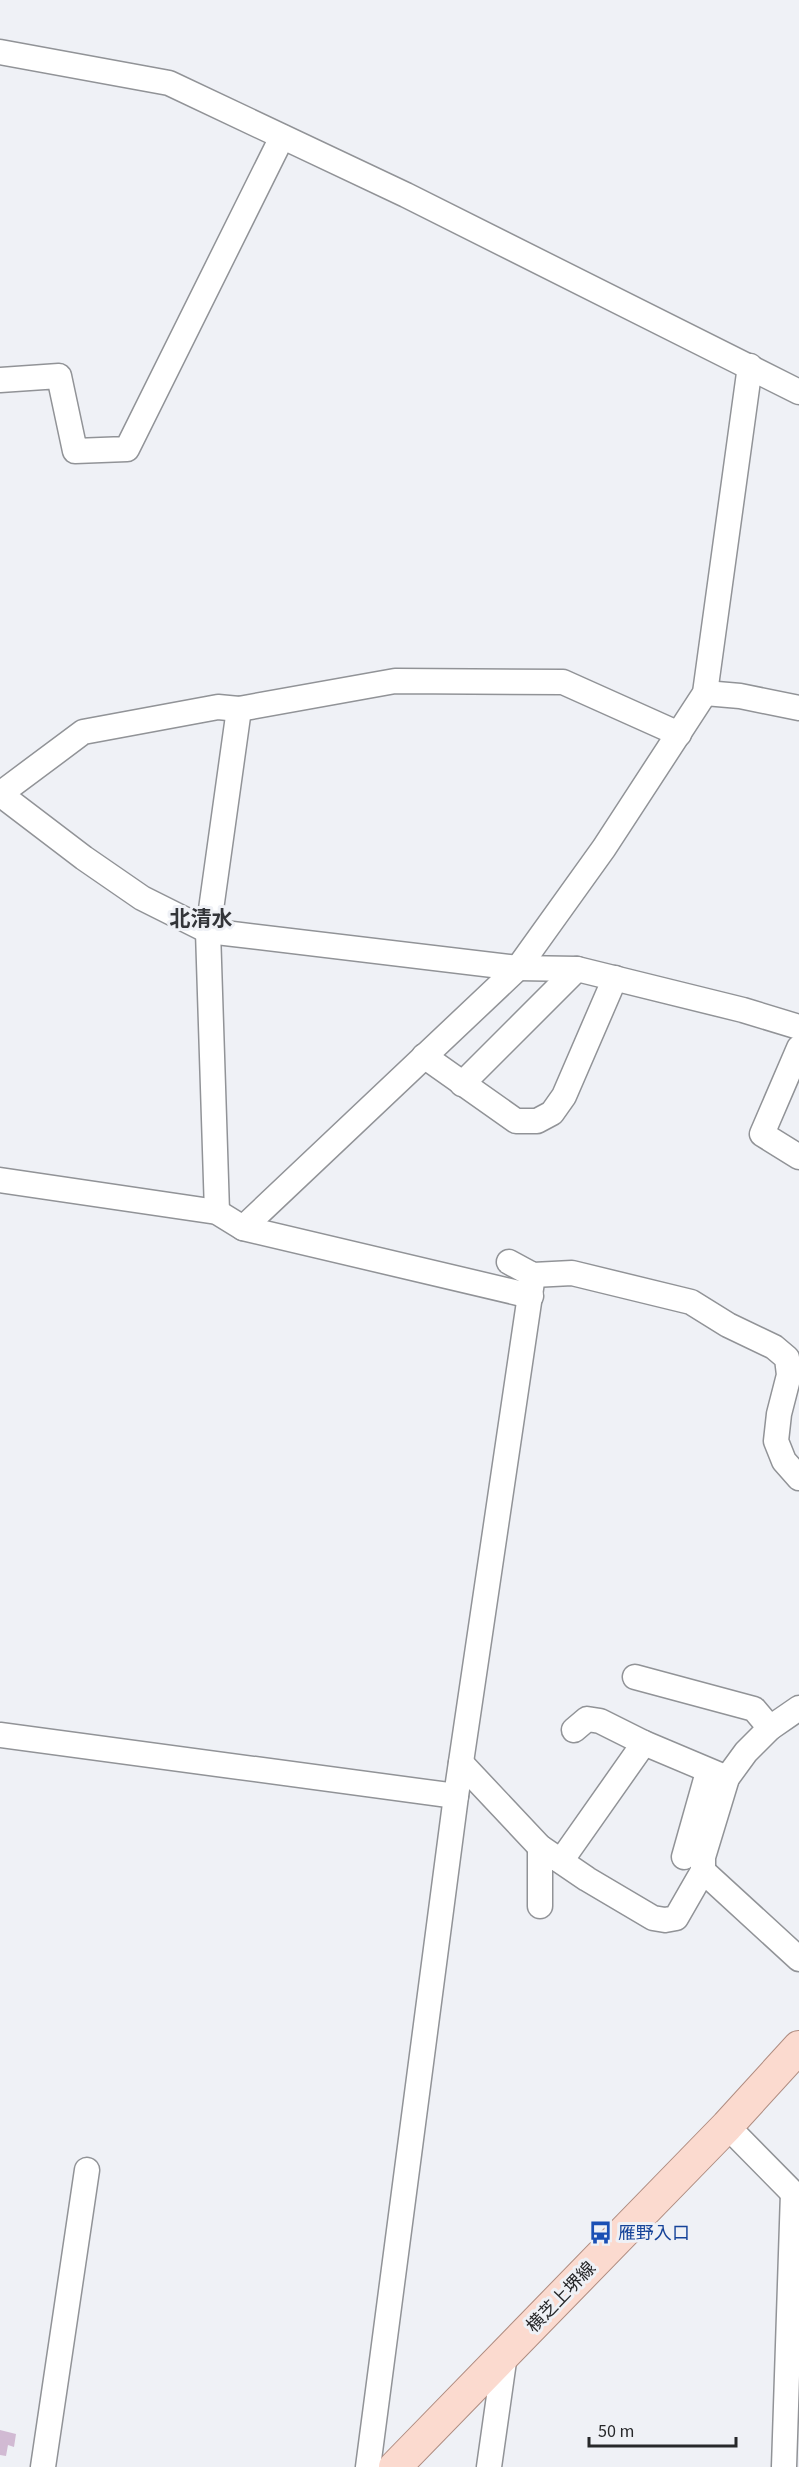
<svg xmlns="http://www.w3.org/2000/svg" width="799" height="2467" font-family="'Source Sans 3','Noto Sans JP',sans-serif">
	<rect width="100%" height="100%" fill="#eff1f6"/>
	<path fill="#d1bad3" d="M 0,2430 L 16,2434 L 14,2447 L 8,2445 L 6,2456 L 0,2455 Z"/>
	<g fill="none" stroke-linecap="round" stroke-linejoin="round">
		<defs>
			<g id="minor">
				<path d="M 0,52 L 169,83 L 406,195 L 799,392"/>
				<path d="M 0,380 L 59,376 L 75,451 L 127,449 L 282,137"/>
				<path d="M 705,693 L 740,696 L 799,708"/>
				<path d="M 679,734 L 563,682 L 395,681 L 239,709 L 218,707 L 83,732 L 0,794 L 84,858 L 142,898 L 208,931 L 518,968 L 577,969 L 743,1010 L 799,1027"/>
				<path d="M 799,1048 L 762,1134 L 799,1157"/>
				<path d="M 424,1056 L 516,1121 L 537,1121 L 552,1113 L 564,1096 L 615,978"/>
				<path d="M 462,1084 L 577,969"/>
				<path d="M 0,1180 L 217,1212 L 243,1228 L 531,1296"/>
				<path d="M 217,1212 L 208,931 L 239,709"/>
				<path d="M 243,1228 L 518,968 L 604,848 L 705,693 L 750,366"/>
				<path d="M 509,1262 L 533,1275 L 572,1273 L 691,1302 L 728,1325 L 774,1347 L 787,1358 L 789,1375 L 779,1414 L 776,1441 L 784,1461 L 799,1478"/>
				<path d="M 635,1677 L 754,1709 L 770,1728"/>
				<path d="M 574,1730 L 587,1719 L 600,1721 L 644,1743 L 727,1778"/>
				<path d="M 0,1735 L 456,1796"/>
				<path d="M 461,1763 L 540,1847 L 587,1879 L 653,1918 L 665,1920 L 676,1918 L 703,1871 L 703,1857 L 727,1778 L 746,1752 L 770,1728 L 799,1708"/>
				<path d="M 540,1847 L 540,1906"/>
				<path d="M 684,1857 L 708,1772"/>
				<path d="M 561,1861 L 644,1743"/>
				<path d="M 703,1871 L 799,1959"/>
				<path d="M 727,2126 L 793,2193 L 799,2195"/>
				<path d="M 43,2467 L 87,2170"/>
				<path d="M 368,2467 L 456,1796 L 533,1275"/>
				<path d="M 489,2467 L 505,2354"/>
				<path d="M 784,2467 L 793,2193"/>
			</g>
			<path id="major" d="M 395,2467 L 727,2126 L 799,2047"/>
		</defs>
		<use href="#minor" stroke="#919397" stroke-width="27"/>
		<use href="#major" stroke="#af8c80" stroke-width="34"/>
		<use href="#minor" stroke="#fff" stroke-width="24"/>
		<use href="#major" stroke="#fbdacf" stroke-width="32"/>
	</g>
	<defs>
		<symbol id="bus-bare" viewBox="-9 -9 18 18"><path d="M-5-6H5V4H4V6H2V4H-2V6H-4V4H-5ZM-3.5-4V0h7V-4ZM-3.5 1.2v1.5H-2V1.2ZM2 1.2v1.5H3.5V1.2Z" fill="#1a4fb4" stroke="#eff1f6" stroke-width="2.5" paint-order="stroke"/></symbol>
	</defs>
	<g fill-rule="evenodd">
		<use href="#bus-bare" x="584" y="2216" width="33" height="33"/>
	</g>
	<g text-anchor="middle" stroke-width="6" stroke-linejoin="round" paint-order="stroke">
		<g font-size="18" fill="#164399" stroke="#eff1f6" text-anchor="start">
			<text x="618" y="2239">雁野入口</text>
		</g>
		<g font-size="18" fill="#27282a" stroke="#eff1f6">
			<text transform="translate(561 2297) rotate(-46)" y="6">横芝上堺線</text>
		</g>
		<g font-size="21" font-weight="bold" fill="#333539" stroke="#eff1f6">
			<text x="201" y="926">北清水</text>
		</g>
	</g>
	<path d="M589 2437v9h147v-9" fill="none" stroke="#27282a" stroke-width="3"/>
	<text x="598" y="2437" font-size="18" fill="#27282a" stroke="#eff1f6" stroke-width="4.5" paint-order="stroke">50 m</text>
</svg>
